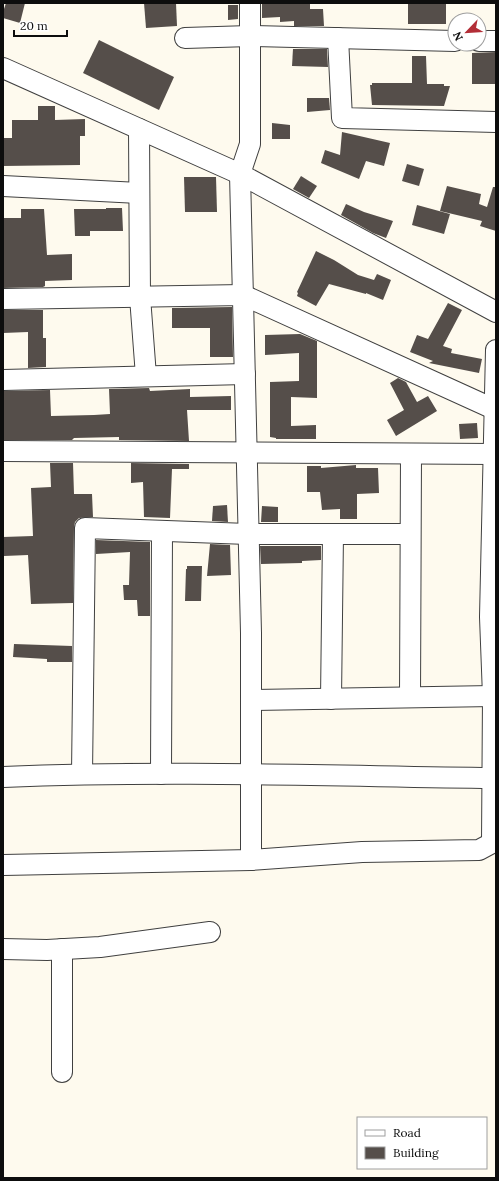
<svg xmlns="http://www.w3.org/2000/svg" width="499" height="1181" font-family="Lora,serif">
	<rect width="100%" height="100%" fill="#fefaee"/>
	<g fill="#554e4a">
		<path d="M 6,3 L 25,3 L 20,23 L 3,18 L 3,12 Z"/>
		<path d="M 144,3 L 176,3 L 177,26 L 146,28 Z"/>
		<path d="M 262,3 L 310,3 L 310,9 L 323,9 L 324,26 L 294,26 L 294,21 L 280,22 L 280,17 L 262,18 Z"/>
		<rect x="408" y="3" width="38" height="21"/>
		<path d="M 228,5 L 238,5 L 238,19 L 228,20 Z"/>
		<path d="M 99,40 L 174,77 L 159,110 L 83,73 Z"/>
		<path d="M 293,49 L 327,49 L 328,67 L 292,66 Z"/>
		<path d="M 496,52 L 496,84 L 472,84 L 472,53 Z"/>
		<path d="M 412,56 L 426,56 L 427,84 L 444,84 L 444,86 L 450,86 L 444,106 L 372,105 L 370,85 L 372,85 L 372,83 L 412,83 Z"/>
		<path d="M 307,98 L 329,98 L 330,110 L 307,112 Z"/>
		<path d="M 38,106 L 55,106 L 55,120 L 85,119 L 85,136 L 80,136 L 80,165 L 3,166 L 3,138 L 12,138 L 12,120 L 38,120 Z"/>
		<path d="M 272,123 L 290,125 L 290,139 L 272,139 Z"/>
		<path d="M 342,132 L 390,143 L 384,166 L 366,161 L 359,179 L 321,163 L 325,150 L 340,155 Z"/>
		<path d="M 407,164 L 424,169 L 419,186 L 402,181 Z"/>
		<path d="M 301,176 L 317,186 L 309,198 L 293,189 Z"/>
		<path d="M 184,177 L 216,177 L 217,212 L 185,212 Z"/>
		<path d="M 447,186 L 481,194 L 479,204 L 487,207 L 493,187 L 496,187 L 496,231 L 480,226 L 482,221 L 440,211 Z"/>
		<path d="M 346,204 L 364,212 L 393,221 L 386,238 L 373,233 L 341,215 Z"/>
		<path d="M 417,205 L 450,214 L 444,234 L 412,225 Z"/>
		<path d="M 106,208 L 122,208 L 123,231 L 90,231 L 90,236 L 75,236 L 74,209 L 106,209 Z"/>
		<path d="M 21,209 L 44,209 L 47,255 L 72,254 L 72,280 L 45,281 L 45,286 L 43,287 L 3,288 L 3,218 L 21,218 Z"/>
		<path d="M 316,251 L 334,260 L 358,275 L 374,280 L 377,274 L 391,280 L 383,300 L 366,293 L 366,294 L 329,284 L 316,306 L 297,296 L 298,293 L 297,292 Z"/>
		<path d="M 448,303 L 462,310 L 443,346 L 452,349 L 451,353 L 482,359 L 479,373 L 429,363 L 433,361 L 410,352 L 417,335 L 428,339 Z"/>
		<path d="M 232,307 L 233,357 L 210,357 L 210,328 L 172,328 L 172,308 Z"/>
		<path d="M 3,310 L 43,310 L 43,338 L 46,338 L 46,367 L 28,368 L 28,332 L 3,333 Z"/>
		<path d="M 300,334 L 317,341 L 317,398 L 291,397 L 291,426 L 316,425 L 316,439 L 276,439 L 276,438 L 270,437 L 270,382 L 299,381 L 299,353 L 265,355 L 265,335 Z"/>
		<path d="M 398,378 L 406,382 L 417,402 L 428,396 L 437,411 L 396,436 L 387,420 L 404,410 L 390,383 Z"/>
		<path d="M 149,388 L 150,391 L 190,389 L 190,397 L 231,396 L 231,410 L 187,410 L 189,441 L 119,440 L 119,437 L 74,438 L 72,440 L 3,440 L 3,391 L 50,390 L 51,416 L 94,415 L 110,414 L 109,389 Z"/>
		<path d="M 477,423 L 478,438 L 460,439 L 459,424 Z"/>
		<path d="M 50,463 L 73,463 L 74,494 L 92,494 L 93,517 L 79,518 L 75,522 L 74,527 L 73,603 L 31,604 L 28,555 L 4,556 L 3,537 L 33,536 L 31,488 L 51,487 Z"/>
		<path d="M 131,463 L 189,464 L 189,469 L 172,469 L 170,518 L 144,517 L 143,482 L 131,483 Z"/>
		<path d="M 356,465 L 356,468 L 378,468 L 379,493 L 357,494 L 357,519 L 340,519 L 340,509 L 322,510 L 320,492 L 307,492 L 307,466 L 321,466 L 321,468 Z"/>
		<path d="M 227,505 L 228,522 L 212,521 L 213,506 Z"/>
		<path d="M 262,506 L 278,507 L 278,522 L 261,522 Z"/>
		<path d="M 96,540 L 150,542 L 150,616 L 138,616 L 137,600 L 124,600 L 123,585 L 129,585 L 130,552 L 96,554 Z"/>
		<path d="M 210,544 L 230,545 L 231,575 L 207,576 Z"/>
		<path d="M 260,546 L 321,546 L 321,560 L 302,561 L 302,563 L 261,564 Z"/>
		<path d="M 187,566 L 202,566 L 201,601 L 185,601 L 186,569 L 187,569 Z"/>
		<path d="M 14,644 L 72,646 L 72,662 L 47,662 L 47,659 L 13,657 Z"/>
	</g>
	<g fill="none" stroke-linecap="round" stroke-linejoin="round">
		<defs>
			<g id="minor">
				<path d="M 250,3 L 250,144 L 240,174 L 251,633 L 251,860"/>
				<path d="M 185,38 L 250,36 L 455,41"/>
				<path d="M 338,38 L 342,118 L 496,122"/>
				<path d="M 479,41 L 496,41"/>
				<path d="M 3,68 L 240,174 L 496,312"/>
				<path d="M 139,129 L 140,297 L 146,376"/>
				<path d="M 3,186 L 139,193"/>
				<path d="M 3,299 L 243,295 L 496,410"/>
				<path d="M 3,380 L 245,374"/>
				<path d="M 3,451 L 494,454"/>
				<path d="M 410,697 L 411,454"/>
				<path d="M 331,699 L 333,534"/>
				<path d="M 251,700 L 493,696"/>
				<path d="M 82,774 L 85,528 L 248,534 L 410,534"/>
				<path d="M 161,774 L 162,531"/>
				<path d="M 3,777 C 166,770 330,776 493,778"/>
				<path d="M 3,865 L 251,860 L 362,852 L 479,850 L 492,843 L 493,696 L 490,617 L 496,350"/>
				<path d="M 3,949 L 47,950 L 100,947 L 210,932"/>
				<path d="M 62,949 L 62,1072"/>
			</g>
		</defs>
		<use href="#minor" stroke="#404040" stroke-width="22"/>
		<use href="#minor" stroke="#fff" stroke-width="20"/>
	</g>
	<rect width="499" height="1181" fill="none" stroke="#0d0d0d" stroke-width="8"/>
	<rect x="357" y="1117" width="130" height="52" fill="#ffffff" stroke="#9e9e9e"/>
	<rect x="365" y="1130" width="20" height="6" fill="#ffffff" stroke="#9e9e9e"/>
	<text x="393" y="1137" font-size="12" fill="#0d0d0d">Road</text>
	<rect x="365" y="1147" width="20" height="12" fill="#554e4a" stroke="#9e9e9e"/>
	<text x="393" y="1157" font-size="12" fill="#0d0d0d">Building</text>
	<g transform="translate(467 32) rotate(245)"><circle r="19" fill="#ffffff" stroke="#9e9e9e"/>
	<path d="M0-3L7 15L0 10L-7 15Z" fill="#b32e37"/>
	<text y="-6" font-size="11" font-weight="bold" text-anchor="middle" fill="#0d0d0d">N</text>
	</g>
	<path d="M14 30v6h53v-6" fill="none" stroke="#0d0d0d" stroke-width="2"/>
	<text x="20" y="30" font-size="12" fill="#0d0d0d" stroke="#ffffff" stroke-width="3" paint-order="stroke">20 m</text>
</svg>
